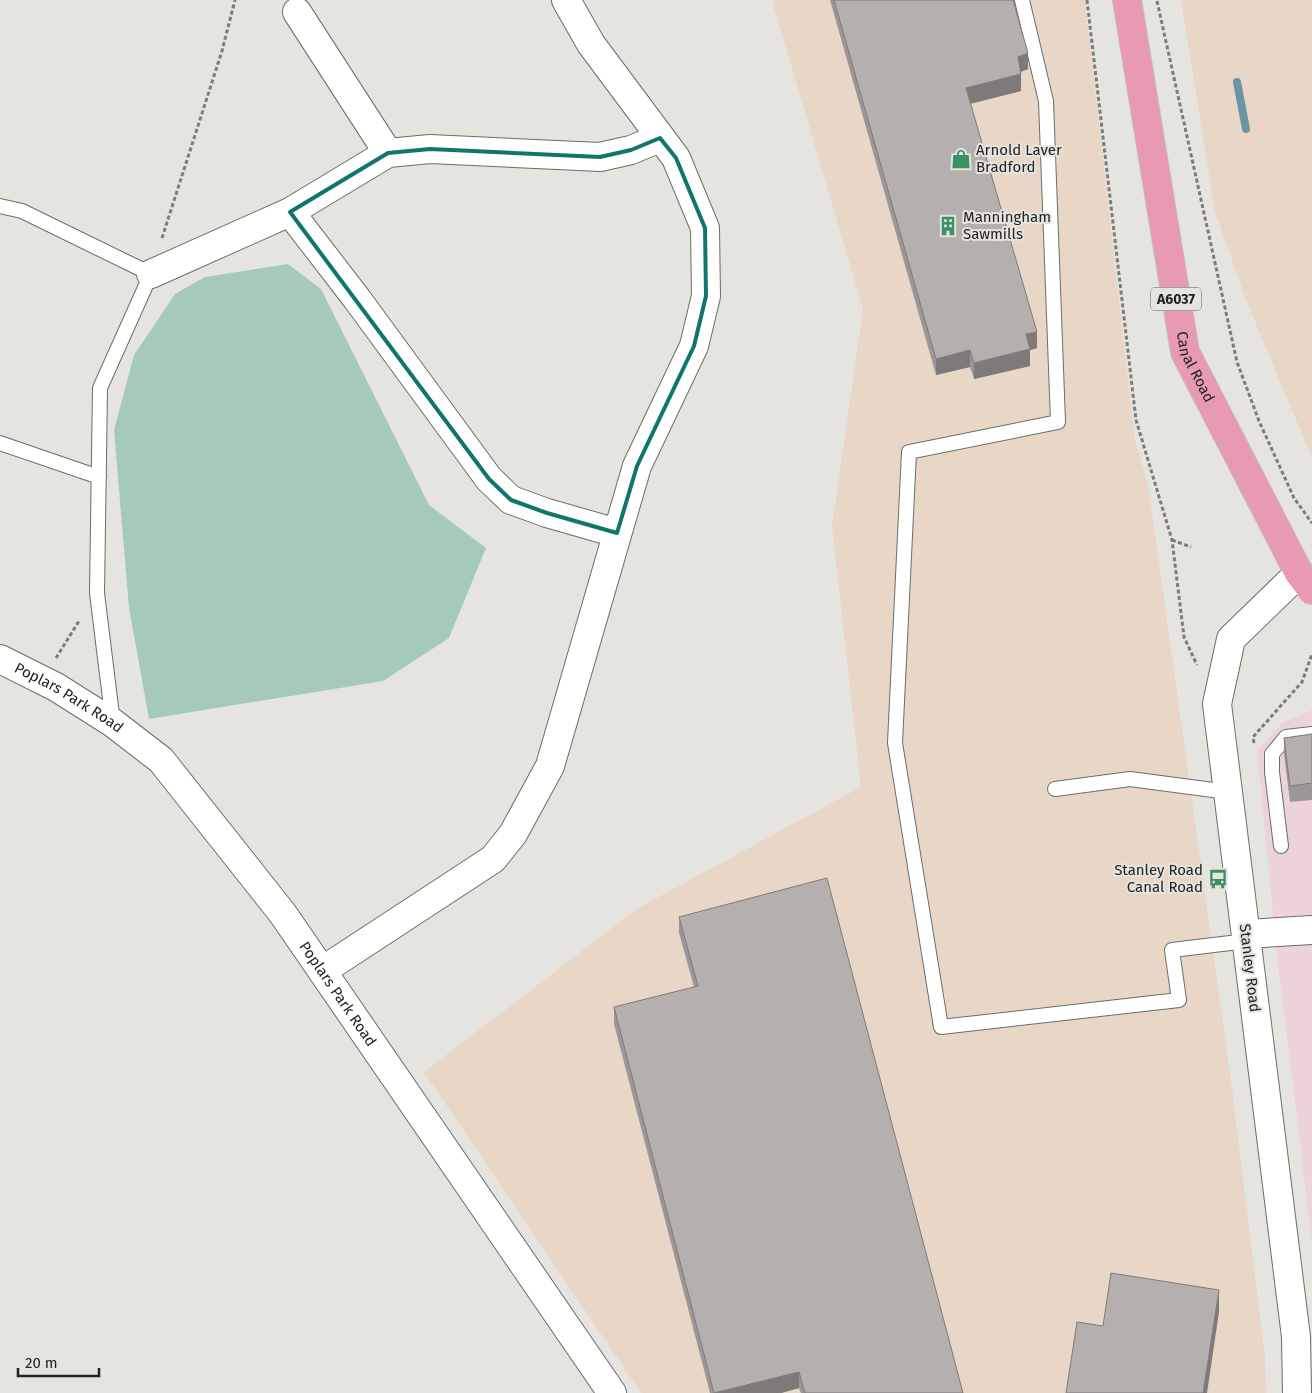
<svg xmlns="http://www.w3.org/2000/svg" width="1312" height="1393" font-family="'Fira Sans',sans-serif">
	<rect width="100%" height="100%" fill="#e6e4df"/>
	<path fill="#ecd3da" d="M 1312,710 L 1312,1241 L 1278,966 L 1257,751 L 1282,723 Z"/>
	<g fill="#e8d7c6">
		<path d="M 772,0 L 1085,0 L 1135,441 L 1148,484 L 1231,1080 L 1265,1357 L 1266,1393 L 641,1393 L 424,1072 L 638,908 L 861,787 L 832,526 L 863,309 Z"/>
		<path d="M 1181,0 L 1312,0 L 1312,458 L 1246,300 L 1215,212 Z"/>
	</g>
	<path fill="#a6cab8" d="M 288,264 L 321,289 L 429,505 L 486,548 L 449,638 L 383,681 L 149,719 L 129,608 L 114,430 L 134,355 L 175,294 L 205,277 Z"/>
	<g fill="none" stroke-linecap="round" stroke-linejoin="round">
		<path stroke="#6c95a3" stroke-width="8" d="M 1237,82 L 1246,129"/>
		<defs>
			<g id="lane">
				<path d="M 1022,0 L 1046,101 L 1058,422 L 909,452 L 895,743 L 941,1027 L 1179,1000 L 1172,950 L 1247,941"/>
				<path d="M 0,206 L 22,211 L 151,274 L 100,388 L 97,593 L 113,723"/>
				<path d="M 0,443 L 99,477"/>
				<path d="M 1055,789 L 1130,779 L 1228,792"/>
				<path d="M 1281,846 L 1272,772 L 1272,754 L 1286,737 L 1312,734"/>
			</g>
			<g id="street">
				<path d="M 297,12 L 388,153"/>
				<path d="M 290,212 L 357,299 L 489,479 L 511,500 L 547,513 L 617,533"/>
				<path d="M 151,274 L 290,212 L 388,153 L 430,149 L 600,157 L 631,150 L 660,138"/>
				<path id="s1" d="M 0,659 L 56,687 L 113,723 L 161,760 L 283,914 L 612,1393"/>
				<path d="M 1246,934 L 1312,930"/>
				<path d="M 322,971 L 493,859 L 513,834 L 550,766 L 637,466 L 694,346 L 706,296 L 705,228 L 676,158 L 591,44 L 566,0"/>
				<path d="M 1297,1393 L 1296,1337 L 1217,704 L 1231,639 L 1299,573"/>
			</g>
			<g id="primary">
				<path id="s2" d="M 1127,0 L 1185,352 L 1299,573 L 1312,590"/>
			</g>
		</defs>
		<use href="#lane" stroke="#6e6c68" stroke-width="16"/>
		<use href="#street" stroke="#6e6c68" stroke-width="30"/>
		<use href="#primary" stroke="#c1c1c1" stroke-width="30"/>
		<g stroke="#7d7c79" stroke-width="3" stroke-dasharray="4 2.5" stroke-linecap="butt">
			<path d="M 1087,0 L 1136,420 L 1172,540 L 1184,637 L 1197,665"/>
			<path d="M 1157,1 L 1237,362 L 1259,421 L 1294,498 L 1312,523"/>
			<path d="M 162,238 L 222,51 L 235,0"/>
			<path d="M 1172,540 L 1191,547"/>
			<path d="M 56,658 L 79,621"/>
			<path d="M 1254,743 L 1253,737 L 1302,682 L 1312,654"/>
		</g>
		<use href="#lane" stroke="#fff" stroke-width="14"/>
		<use href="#street" stroke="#fff" stroke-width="28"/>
		<use href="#primary" stroke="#e89ab3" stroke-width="28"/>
	</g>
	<g fill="#9c9696">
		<path d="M 830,0 L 1013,0 L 1028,69 L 1020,72 L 1021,91 L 970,103 L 1037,348 L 1030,350 L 1030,366 L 974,379 L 970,367 L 936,375 Z"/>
		<path d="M 1312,734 L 1312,800 L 1290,802 L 1284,754 L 1284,738 Z"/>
		<path d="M 679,917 L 963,1393 L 801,1393 L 799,1388 L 781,1393 L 710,1393 L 614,1024 L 614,1007 L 694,987 L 679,933 Z"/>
	</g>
	<g fill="#7f7a7a">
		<path d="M 1028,53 L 1028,69 L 1018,73 L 1018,57 Z"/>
		<path d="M 1021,74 L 1021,91 L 966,105 L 966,88 Z"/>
		<path d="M 1037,332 L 1037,348 L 1030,350 L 1030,366 L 974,379 L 974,363 L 1026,334 Z"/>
		<path d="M 970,350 L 970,367 L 936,375 L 936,359 Z"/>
		<path d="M 1219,1290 L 1219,1312 L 1207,1393 L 1203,1393 Z"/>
		<path d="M 799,1372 L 799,1388 L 781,1393 L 716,1393 Z"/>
	</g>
	<g fill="#b5afae" stroke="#7f7a7a">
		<path d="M 834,0 L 1013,0 L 1028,53 L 1018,57 L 1021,74 L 966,88 L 1037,332 L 1026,334 L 1030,349 L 974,363 L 970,350 L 936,359 Z"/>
		<path d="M 1312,734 L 1312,783 L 1290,786 L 1284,738 Z"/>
		<path d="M 827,878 L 963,1393 L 805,1393 L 799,1372 L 714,1393 L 614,1007 L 698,986 L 679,917 Z"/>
		<path d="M 1111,1273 L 1219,1290 L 1203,1393 L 1066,1393 L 1077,1322 L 1103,1326 Z"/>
	</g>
	<path fill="none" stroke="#0f766e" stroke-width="4" stroke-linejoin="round" d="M 660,138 L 676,158 L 705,228 L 706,296 L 694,346 L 637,466 L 617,533 L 547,513 L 511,500 L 489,479 L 290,212 L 388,153 L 430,149 L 600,157 L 631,150 Z"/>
	<defs>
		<symbol id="shop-bare" viewBox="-9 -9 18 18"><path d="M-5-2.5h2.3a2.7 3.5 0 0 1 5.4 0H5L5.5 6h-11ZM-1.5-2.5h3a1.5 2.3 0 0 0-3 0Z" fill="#3d9063" stroke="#e6e4df" stroke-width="2.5" paint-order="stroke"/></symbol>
		<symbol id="building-bare" viewBox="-9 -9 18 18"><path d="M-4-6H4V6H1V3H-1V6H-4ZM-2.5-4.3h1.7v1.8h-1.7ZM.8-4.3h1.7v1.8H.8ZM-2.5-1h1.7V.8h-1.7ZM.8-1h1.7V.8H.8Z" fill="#3d9063" stroke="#e6e4df" stroke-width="2.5" paint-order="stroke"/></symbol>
		<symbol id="bus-bare" viewBox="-9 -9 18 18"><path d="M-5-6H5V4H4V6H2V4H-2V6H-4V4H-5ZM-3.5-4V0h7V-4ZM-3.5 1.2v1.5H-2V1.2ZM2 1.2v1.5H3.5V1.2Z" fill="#3d9063" stroke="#e6e4df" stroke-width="2.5" paint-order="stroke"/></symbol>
	</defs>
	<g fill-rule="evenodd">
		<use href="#shop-bare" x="947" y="145" width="28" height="28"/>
		<use href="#building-bare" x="934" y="212" width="28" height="28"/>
		<use href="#bus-bare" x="1204" y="865" width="28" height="28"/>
	</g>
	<g text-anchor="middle" stroke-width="4" stroke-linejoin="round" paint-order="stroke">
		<rect fill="#e6e4df" stroke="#5d5c59" stroke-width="1" x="1151" y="287.5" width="50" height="23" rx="4"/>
		<g font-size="14" font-weight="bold" fill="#222220">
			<text x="1176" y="304">A6037</text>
		</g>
		<g font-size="15" fill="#222220" stroke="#e6e4df" text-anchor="start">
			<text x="976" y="155">Arnold Laver<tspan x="976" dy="17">Bradford</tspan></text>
			<text x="963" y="222">Manningham<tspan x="963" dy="17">Sawmills</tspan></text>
			<text x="1203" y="875" text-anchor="end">Stanley Road<tspan x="1203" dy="17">Canal Road</tspan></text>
		</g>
		<g font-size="15" fill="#222220" stroke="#e6e4df">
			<text dy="5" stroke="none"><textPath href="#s2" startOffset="374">Canal Road</textPath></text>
			<text dy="5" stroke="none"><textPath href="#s1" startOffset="79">Poplars Park Road</textPath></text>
			<text transform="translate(1250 968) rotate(83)" y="5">Stanley Road</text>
			<text dy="5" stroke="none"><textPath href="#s1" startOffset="484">Poplars Park Road</textPath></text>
		</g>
	</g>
	<path d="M18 1368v8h81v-8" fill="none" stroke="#222220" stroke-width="2.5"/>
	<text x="25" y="1368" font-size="15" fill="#222220" stroke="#e6e4df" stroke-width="4" paint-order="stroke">20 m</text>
</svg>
